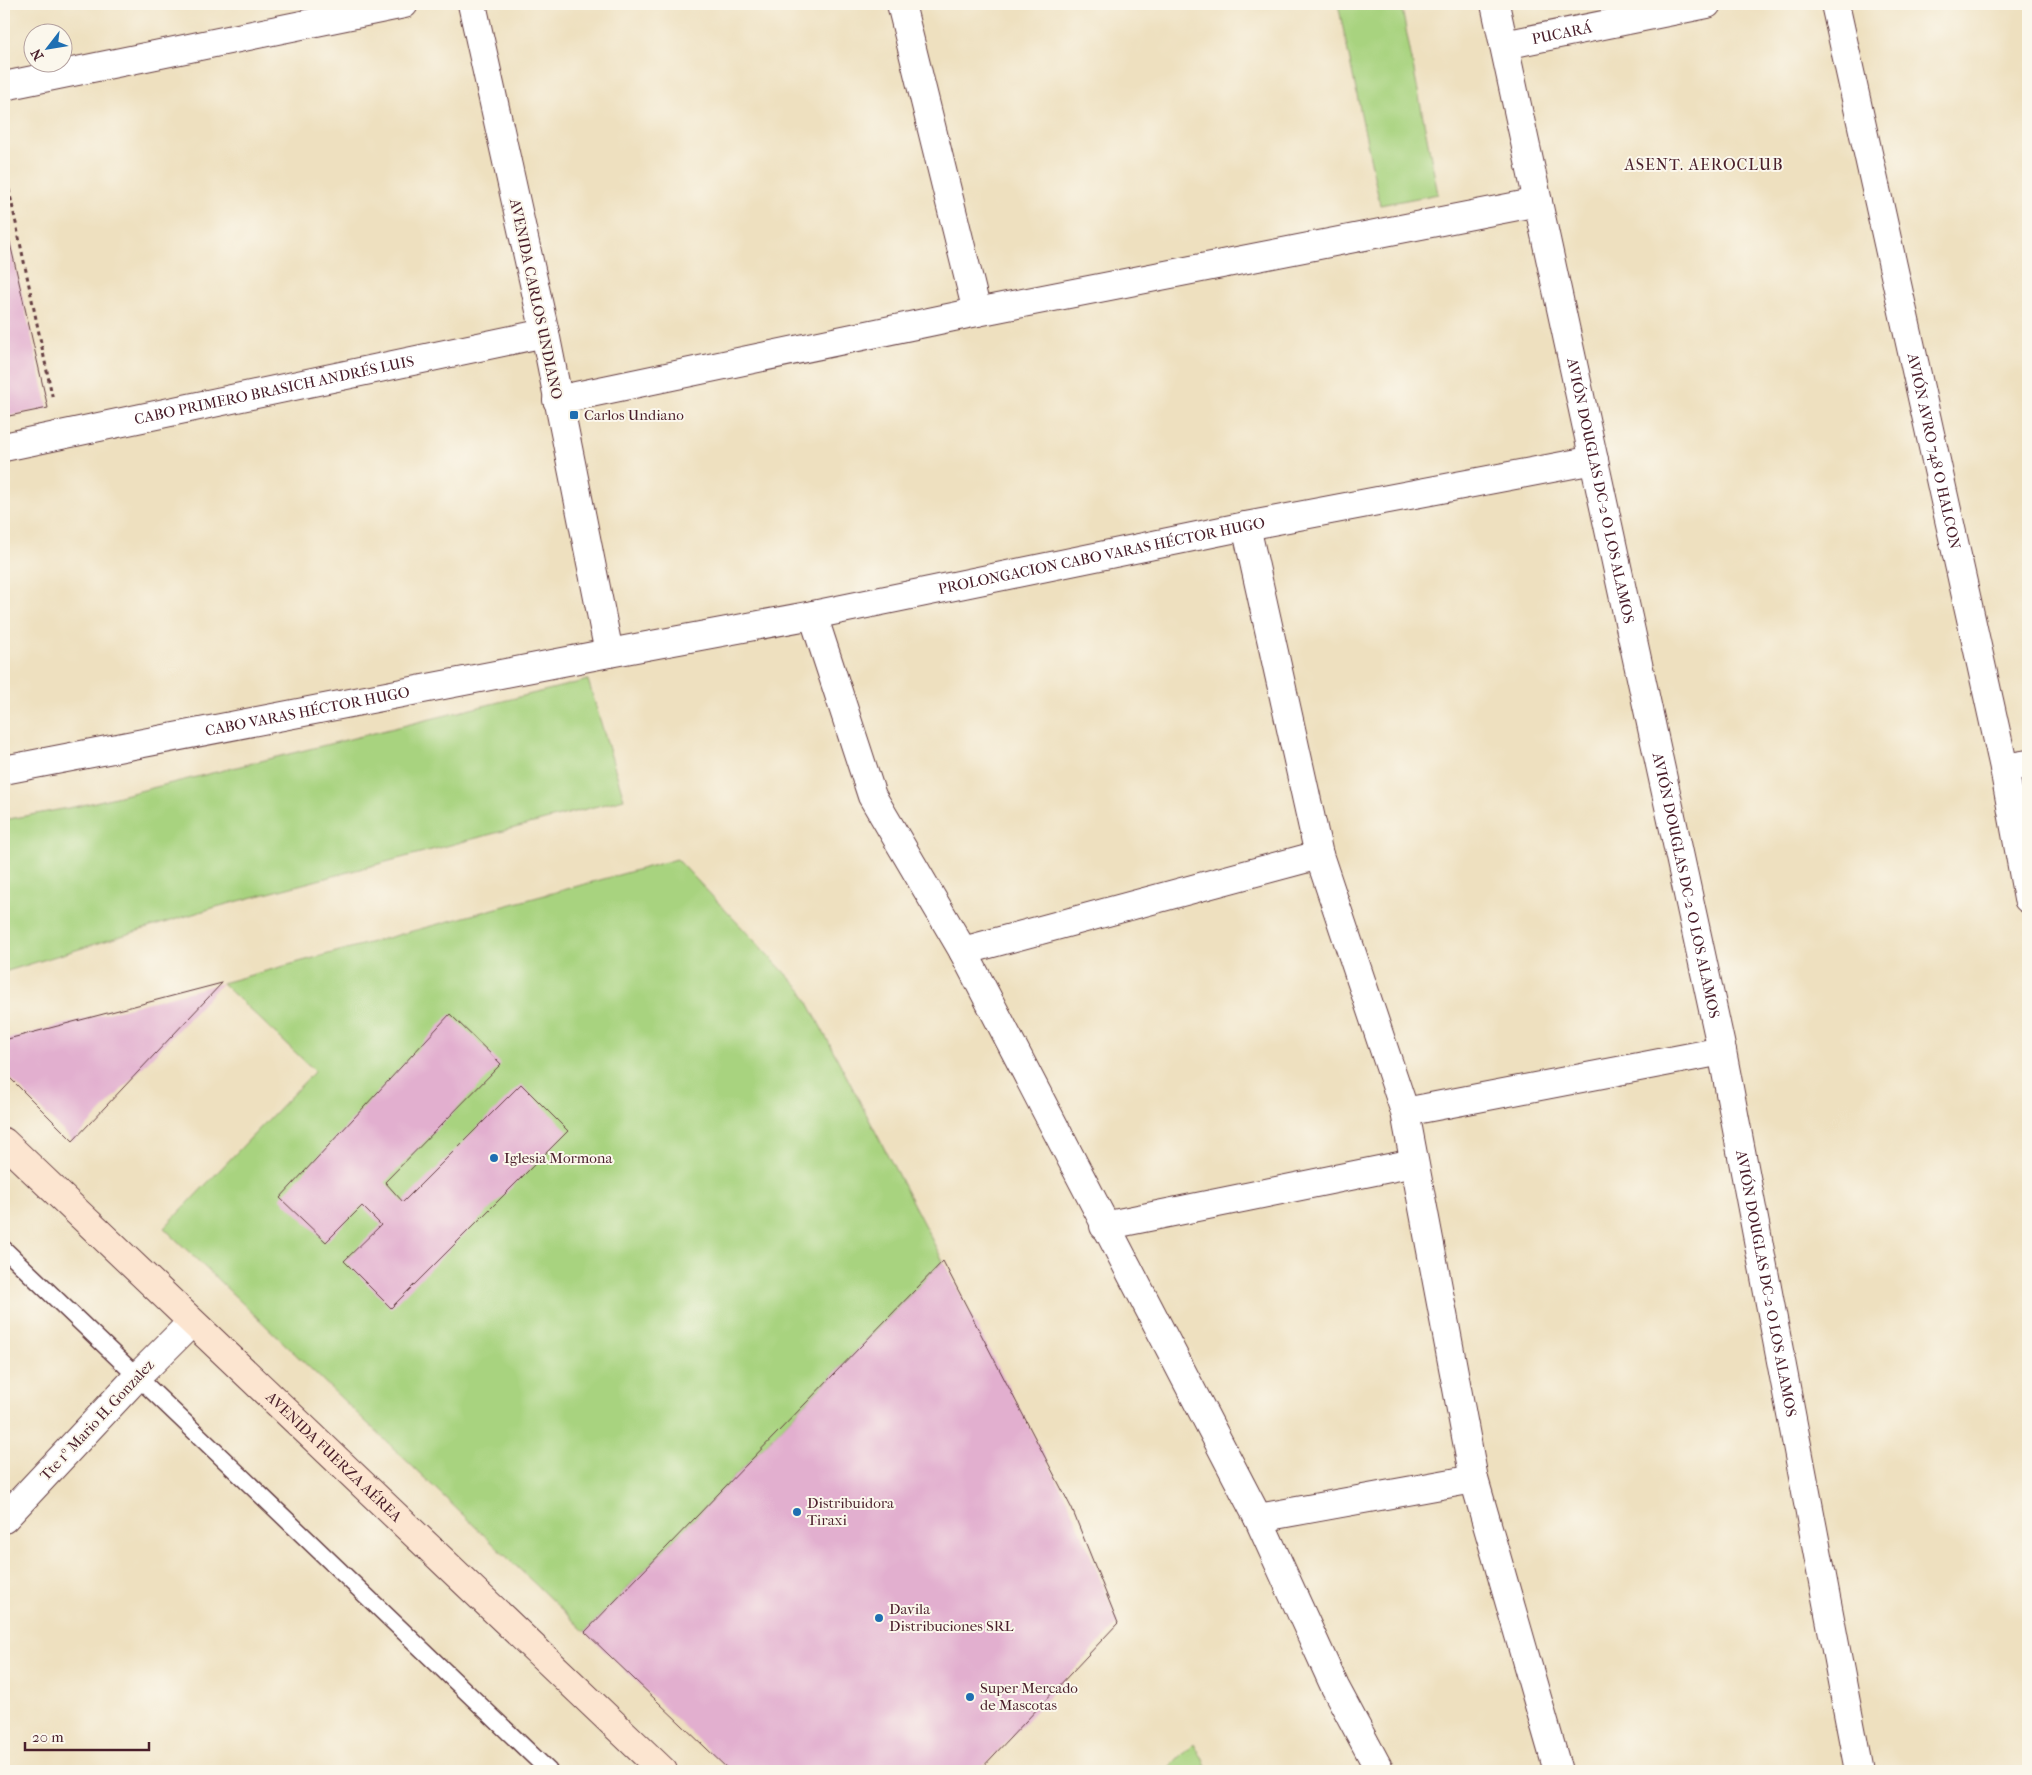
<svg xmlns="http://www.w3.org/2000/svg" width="2032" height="1775" font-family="'IM FELL French Canon',serif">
	<rect width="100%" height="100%" fill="#fbf7ec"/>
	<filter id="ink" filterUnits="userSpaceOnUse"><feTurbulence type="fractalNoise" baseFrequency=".02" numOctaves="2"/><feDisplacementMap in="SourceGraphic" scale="10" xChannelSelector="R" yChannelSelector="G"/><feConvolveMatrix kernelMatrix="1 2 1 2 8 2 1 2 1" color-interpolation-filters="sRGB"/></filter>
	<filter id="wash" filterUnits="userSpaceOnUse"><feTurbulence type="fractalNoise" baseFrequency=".0096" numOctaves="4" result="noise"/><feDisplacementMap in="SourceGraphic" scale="20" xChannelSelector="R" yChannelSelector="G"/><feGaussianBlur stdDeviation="1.12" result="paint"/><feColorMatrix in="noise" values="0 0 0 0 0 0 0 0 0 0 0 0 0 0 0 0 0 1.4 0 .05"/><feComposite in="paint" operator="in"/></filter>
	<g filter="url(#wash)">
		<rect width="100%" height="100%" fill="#eee0bf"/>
		<g fill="#a8d37f" stroke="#797955">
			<path d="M 1338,4 L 1401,4 L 1438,194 L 1380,205 Z"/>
			<path d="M 588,680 L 624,799 L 216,907 L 4,972 L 4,820 L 79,806 Z"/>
			<path d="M 677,859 L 802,991 L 943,1261 L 585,1632 L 164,1228 L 315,1071 L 222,983 Z"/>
			<path d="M 1194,1743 L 1209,1771 L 1166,1771 Z"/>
		</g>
		<g id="blocks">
			<g fill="#e2afcf">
				<path d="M 4,217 L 48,408 L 4,417 Z"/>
				<path d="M 222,983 L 73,1141 L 4,1072 L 4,1040 Z"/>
				<path d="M 450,1014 L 501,1064 L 385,1182 L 403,1202 L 521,1084 L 568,1131 L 391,1308 L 344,1261 L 381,1225 L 362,1206 L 326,1242 L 280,1198 Z"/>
				<path d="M 943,1261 L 1072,1509 L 1118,1623 L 979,1771 L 730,1771 L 585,1632 Z"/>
			</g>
		</g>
	</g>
	<g filter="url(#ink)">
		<use href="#blocks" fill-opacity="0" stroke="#633c41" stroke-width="1"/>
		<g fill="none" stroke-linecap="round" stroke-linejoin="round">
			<defs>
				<path id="service" d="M 4,1249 L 549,1771"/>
				<g id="minor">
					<path d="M 901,4 L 977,312"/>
					<path id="s1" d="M 1495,4 L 1722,1051 L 1859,1771"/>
					<path id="s2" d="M 1835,4 L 2004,768 L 2028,899"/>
					<path id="s3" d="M 1504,45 L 1707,4"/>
					<path d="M 4,86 L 404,4"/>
					<path d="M 557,400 L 977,312 L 1538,202"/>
					<path id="s4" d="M 4,447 L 545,333"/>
					<path d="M 1246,526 L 1319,855 L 1405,1112 L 1474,1479 L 1558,1771"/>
					<path d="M 813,615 L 872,796 L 963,951 L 1258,1518 L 1335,1687 L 1380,1771"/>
					<path id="s5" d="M 609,653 L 813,615 L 1246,526 L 1594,460"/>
					<path d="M 2004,768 L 2028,764"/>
					<path d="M 963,951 L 1319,855"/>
					<path d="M 1405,1112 L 1722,1051"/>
					<path d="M 1104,1226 L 1414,1163"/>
					<path d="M 1258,1518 L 1474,1479"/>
					<path d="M 4,1519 L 137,1377 L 191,1323"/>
				</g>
				<g id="tertiary">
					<path id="s6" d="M 4,770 L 609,653 L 545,333 L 472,4"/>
				</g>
				<g id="secondary">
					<path id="s7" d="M 4,1142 L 663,1771"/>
				</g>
			</defs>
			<use href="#service" stroke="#633c41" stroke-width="19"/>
			<use href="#minor" stroke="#633c41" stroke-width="30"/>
			<use href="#tertiary" stroke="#633c41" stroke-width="30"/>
			<use href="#secondary" stroke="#633c41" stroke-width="30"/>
			<path stroke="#633c41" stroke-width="3" stroke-dasharray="4 4" stroke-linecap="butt" d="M 4,166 L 53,400"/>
			<use href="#service" stroke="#fff" stroke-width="16"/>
			<use href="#minor" stroke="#fff" stroke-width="28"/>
			<use href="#tertiary" stroke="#fff" stroke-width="28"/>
			<use href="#secondary" stroke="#fce5d0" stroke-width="28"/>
		</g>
	</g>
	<g fill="#1f6fb2" stroke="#fbf7ec" stroke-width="2">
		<rect x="569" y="410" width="10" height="10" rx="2.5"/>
		<circle cx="494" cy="1158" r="5"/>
		<circle cx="797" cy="1512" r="5"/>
		<circle cx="879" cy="1618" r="5"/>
		<circle cx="970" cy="1697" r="5"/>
	</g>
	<g text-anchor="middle" stroke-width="4" stroke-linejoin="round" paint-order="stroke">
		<g font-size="15" fill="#4a1f2b" stroke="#fbf7ec">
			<text dy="5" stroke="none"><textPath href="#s3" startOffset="59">PUCARÁ</textPath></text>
			<text transform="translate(536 299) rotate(78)" y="5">AVENIDA CARLOS UNDIANO</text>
			<text dy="5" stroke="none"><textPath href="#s4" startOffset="276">CABO PRIMERO BRASICH ANDRÉS LUIS</textPath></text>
			<text dy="5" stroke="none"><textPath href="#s2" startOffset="458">AVIÓN AVRO 748 O HALCON</textPath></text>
			<text dy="5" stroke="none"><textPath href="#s1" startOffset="498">AVIÓN DOUGLAS DC-2 O LOS ALAMOS</textPath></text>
			<text dy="5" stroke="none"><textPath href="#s5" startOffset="502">PROLONGACION CABO VARAS HÉCTOR HUGO</textPath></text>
			<text dy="5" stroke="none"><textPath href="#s6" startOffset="309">CABO VARAS HÉCTOR HUGO</textPath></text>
			<text dy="5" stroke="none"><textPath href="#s1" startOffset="902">AVIÓN DOUGLAS DC-2 O LOS ALAMOS</textPath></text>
			<text dy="5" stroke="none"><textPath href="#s1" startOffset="1308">AVIÓN DOUGLAS DC-2 O LOS ALAMOS</textPath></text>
			<text transform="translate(97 1420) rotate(-47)" y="5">Tte 1º Mario H. Gonzalez</text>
			<text dy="5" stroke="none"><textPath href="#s7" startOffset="456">AVENIDA FUERZA AÉREA</textPath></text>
		</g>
		<g font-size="15" fill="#4a1f2b" stroke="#fbf7ec" text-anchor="start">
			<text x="584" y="420">Carlos Undiano</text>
			<text x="504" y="1163">Iglesia Mormona</text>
			<text x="807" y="1508">Distribuidora<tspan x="807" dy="17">Tiraxi</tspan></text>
			<text x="889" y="1614">Davila<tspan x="889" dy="17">Distribuciones SRL</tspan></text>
			<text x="980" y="1693">Super Mercado<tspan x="980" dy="17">de Mascotas</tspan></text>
		</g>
		<g font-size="16" letter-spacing="1" fill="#4a1f2b" stroke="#fbf7ec">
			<text x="1704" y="170">ASENT. AEROCLUB</text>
		</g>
	</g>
	<rect width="2032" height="1775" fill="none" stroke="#fbf7ec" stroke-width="20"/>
	<g transform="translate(48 48) rotate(239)"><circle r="24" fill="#fbf7ec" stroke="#b4a19f"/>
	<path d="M0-4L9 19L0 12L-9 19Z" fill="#1f6fb2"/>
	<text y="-8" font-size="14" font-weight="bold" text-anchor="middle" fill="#4a1f2b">N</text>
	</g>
	<path d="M25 1742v8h124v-8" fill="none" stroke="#4a1f2b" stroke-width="2.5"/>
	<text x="32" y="1742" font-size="15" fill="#4a1f2b" stroke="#fbf7ec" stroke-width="4" paint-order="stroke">20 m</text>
</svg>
